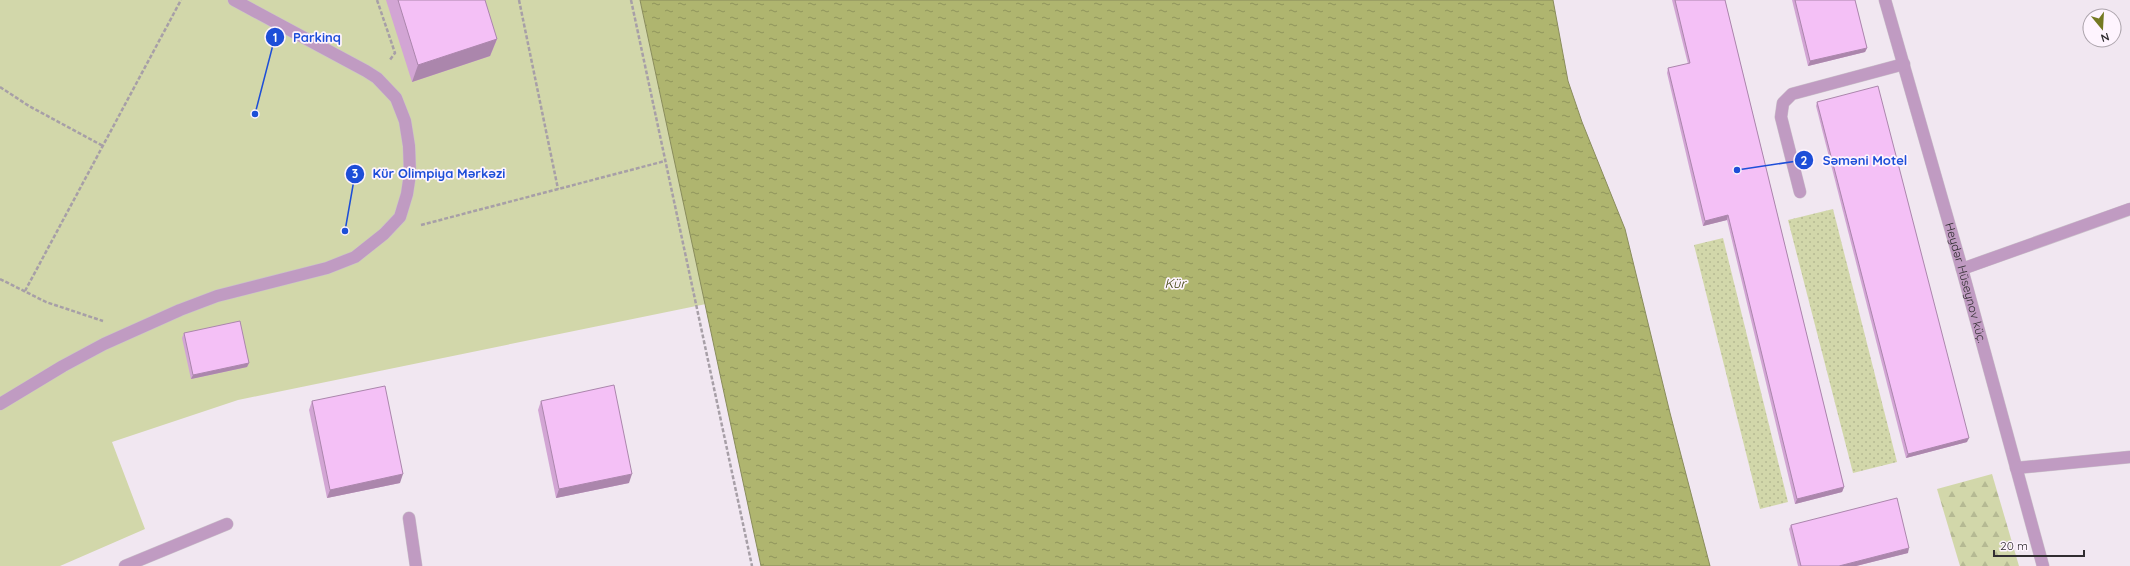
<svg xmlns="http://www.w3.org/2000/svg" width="2130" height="566" font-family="Quicksand,sans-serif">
	<defs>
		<pattern id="grass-dots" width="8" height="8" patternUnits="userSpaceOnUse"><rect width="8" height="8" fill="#d2d7aa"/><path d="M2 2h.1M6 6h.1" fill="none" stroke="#b5b993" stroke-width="1.8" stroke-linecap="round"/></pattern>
		<pattern id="forest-firs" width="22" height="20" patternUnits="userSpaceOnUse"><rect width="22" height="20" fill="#d2d7aa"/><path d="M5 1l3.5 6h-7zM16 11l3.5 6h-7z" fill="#b5b993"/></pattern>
		<pattern id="water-ripples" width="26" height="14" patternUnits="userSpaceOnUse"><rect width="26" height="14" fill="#afb56f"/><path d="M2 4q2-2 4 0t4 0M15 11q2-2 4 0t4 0" fill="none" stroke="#8f945c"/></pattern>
	</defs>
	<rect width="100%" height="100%" fill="#f1e7f1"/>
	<g fill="url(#grass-dots)">
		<path d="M 1833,209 L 1897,462 L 1853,473 L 1788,220 Z"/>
		<path d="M 1723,238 L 1788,502 L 1760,509 L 1694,245 Z"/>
	</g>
	<path fill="url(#forest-firs)" d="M 1992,474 L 2019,566 L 1960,566 L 1937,489 Z"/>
	<path fill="#d2d7aa" d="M 0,0 L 640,0 L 706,304 L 238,400 L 112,442 L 145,529 L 60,566 L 0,566 Z"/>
	<path fill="url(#water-ripples)" stroke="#898c5c" d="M 640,0 L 1553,0 L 1568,81 L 1582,122 L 1625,229 L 1670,413 L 1710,566 L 761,566 Z"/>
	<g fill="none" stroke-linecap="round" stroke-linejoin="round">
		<defs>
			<g id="minor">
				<path id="s1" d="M 1885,0 L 1962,269 L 2043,566"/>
				<path d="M 1800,192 L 1781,117 L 1783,103 L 1792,94 L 1904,64"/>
				<path d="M 1962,269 L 2130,209"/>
				<path d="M 0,404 L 63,366 L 104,344 L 180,310 L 217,296 L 327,268 L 355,257 L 384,234 L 400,217 L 407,194 L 410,174 L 409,146 L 405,121 L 396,98 L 377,78 L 366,71 L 234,0"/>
				<path d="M 2016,468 L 2130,457"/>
				<path d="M 409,518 L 416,566"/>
				<path d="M 125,566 L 227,524"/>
			</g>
		</defs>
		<use href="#minor" stroke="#cbc2cb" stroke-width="13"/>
		<g stroke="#a79fa7" stroke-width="2.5" stroke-dasharray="4 2" stroke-linecap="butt">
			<path d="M 377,0 L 395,53 L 389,61"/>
			<path d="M 519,0 L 558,189"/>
			<path d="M 631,0 L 752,566"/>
			<path d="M 0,87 L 29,106 L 103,146"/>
			<path d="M 421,225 L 665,161"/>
			<path d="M 0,279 L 46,302 L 103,321"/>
			<path d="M 25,291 L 181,0"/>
		</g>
		<use href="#minor" stroke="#c09bc2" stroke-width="12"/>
	</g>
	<g fill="#d2a5d4">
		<path d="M 386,0 L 485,0 L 497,39 L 490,56 L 412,82 Z"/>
		<path d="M 1672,0 L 1725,0 L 1844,487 L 1842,492 L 1795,504 L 1727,220 L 1703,226 L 1667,73 L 1668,68 L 1688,64 Z"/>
		<path d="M 1792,0 L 1855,0 L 1867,48 L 1865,52 L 1808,66 Z"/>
		<path d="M 1817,102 L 1967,442 L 1906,458 L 1816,106 Z"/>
		<path d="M 184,333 L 249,363 L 247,367 L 191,379 L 182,338 Z"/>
		<path d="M 312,401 L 400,483 L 327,498 L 309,410 Z"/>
		<path d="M 541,401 L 629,483 L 556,498 L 538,410 Z"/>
		<path d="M 1791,525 L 1908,553 L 1856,566 L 1798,566 L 1789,529 Z"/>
	</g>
	<g fill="#ab86ac">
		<path d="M 497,39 L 490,56 L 412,82 L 418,65 Z"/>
		<path d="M 1867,48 L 1865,52 L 1808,66 L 1810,61 Z"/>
		<path d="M 1728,215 L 1727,220 L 1703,226 L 1705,221 Z"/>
		<path d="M 249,363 L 247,367 L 191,379 L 193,375 Z"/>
		<path d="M 1969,438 L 1967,442 L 1906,458 L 1908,454 Z"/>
		<path d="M 403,474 L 400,483 L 327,498 L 330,490 Z"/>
		<path d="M 632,474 L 629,483 L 556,498 L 559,489 Z"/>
		<path d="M 1844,487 L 1842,492 L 1795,504 L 1797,499 Z"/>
		<path d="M 1909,548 L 1908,553 L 1856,566 L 1839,566 Z"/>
	</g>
	<g fill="#f4c0f6" stroke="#ab86ac">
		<path d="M 398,0 L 485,0 L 497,39 L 418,65 Z"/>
		<path d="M 1675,0 L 1725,0 L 1844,487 L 1797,499 L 1728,215 L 1705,221 L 1668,68 L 1690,63 Z"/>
		<path d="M 1795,0 L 1855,0 L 1867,48 L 1810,61 Z"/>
		<path d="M 1878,86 L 1969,438 L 1908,454 L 1817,102 Z"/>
		<path d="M 240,321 L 249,363 L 193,375 L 184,333 Z"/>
		<path d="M 614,385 L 632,474 L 559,489 L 541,401 Z"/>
		<path d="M 385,386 L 403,474 L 330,490 L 312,401 Z"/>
		<path d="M 1897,498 L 1909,548 L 1839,566 L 1801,566 L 1791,525 Z"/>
	</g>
	<g text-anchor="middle" stroke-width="3.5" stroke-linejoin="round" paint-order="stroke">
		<g font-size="12" fill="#312d31" stroke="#fef4fe">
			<text dy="4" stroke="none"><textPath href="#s1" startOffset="294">Heydər Hüseynov küç.</textPath></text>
		</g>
		<g font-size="13" font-style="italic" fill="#40430d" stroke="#fef4fe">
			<text x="1175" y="288">Kür</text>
		</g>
	</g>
	<path fill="none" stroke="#1d4ed8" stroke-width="1.5" d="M255 114L275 37M1737 170L1804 160M345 231L355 174"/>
	<g fill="#1d4ed8" stroke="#fef4fe" stroke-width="1.5">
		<circle cx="255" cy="114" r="4"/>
		<circle cx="1737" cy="170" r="4"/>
		<circle cx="345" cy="231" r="4"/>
		<circle cx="275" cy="37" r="10"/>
		<circle cx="1804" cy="160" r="10"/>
		<circle cx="355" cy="174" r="10"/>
	</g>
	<g font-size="12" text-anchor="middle" font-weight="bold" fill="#fff">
		<text x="275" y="42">1</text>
		<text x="1804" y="165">2</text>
		<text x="355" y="178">3</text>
	</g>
	<g font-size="13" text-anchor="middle" font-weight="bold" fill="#1d4ed8" stroke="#fef4fe" stroke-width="3.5" stroke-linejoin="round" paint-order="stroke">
		<text x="317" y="42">Parkinq</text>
		<text x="1865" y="165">Səməni Motel</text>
		<text x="439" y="178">Kür Olimpiya Mərkəzi</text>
	</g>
	<g transform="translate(2102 28) rotate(162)"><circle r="19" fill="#fef4fe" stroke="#aca4ac"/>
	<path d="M0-3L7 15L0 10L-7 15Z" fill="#747922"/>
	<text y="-6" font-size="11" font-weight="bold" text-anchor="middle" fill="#312d31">N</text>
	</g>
	<path d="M1994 550v6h90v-6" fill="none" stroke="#312d31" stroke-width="2"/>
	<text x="2000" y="550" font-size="12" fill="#312d31" stroke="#fef4fe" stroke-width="3" paint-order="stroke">20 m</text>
</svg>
